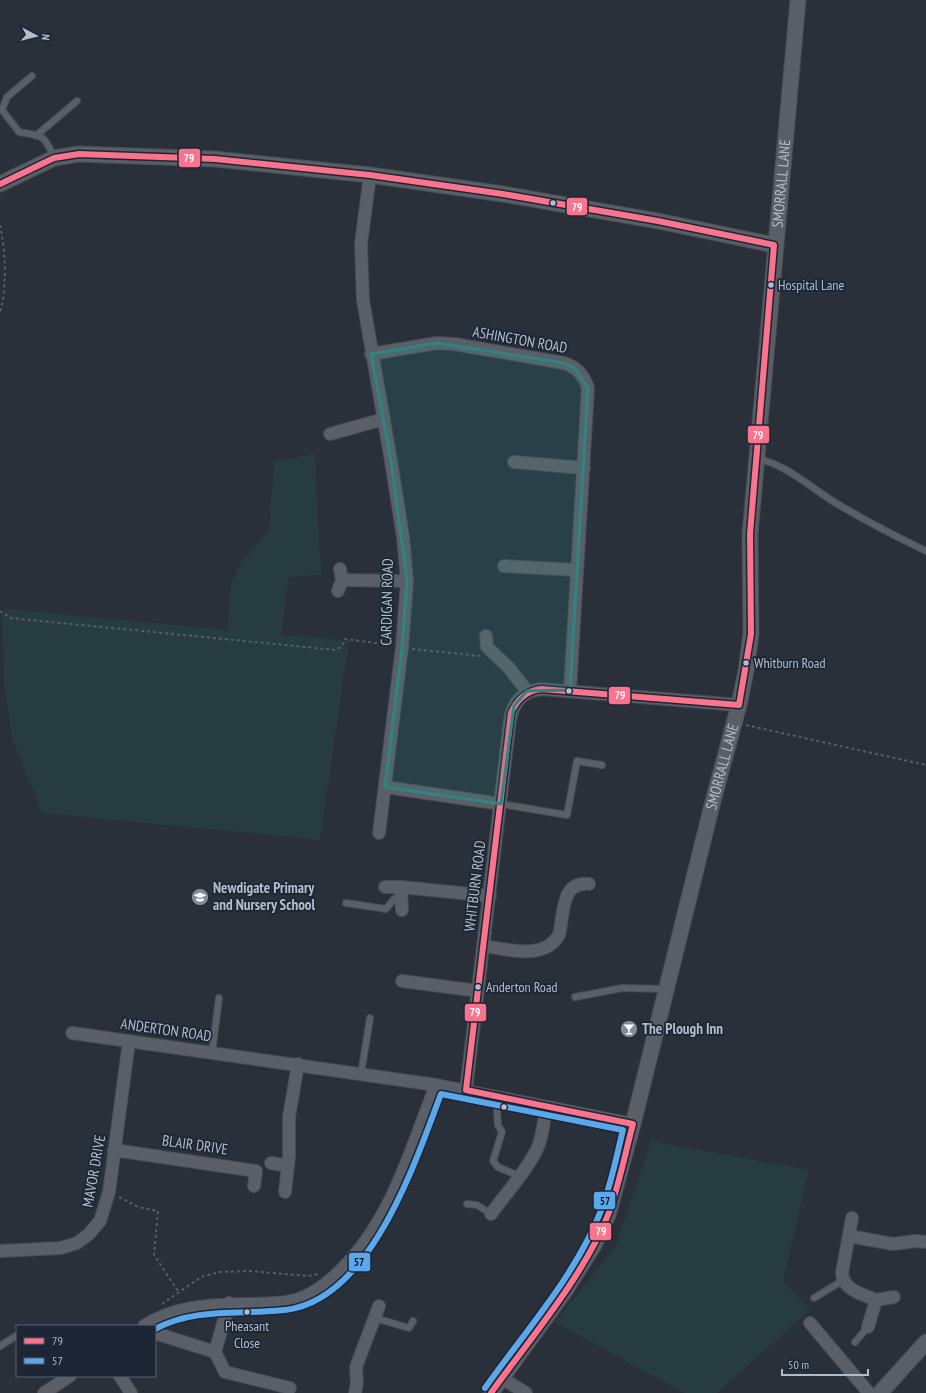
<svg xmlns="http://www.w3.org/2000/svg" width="926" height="1393" font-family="'PT Sans Narrow',sans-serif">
	<rect width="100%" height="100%" fill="#29303a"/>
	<g fill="#263c40">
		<path d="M 315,454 L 321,575 L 289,577 L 281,635 L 349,640 L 320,840 L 42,813 L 12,739 L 4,681 L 2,612 L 8,609 L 227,630 L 232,580 L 240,564 L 269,529 L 274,461 Z"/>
		<path d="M 651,1141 L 809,1170 L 783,1281 L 810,1310 L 717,1393 L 684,1393 L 555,1322 L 615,1247 Z"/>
	</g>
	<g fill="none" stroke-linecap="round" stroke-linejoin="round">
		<defs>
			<g id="service">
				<path d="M 32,76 L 7,97 L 2,110 L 19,132 C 43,136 44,134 54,158"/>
				<path d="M 38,134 L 77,101"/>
				<path d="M 758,459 C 787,465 810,487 834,502 C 864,520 895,536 926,551"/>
				<path d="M 501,804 L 567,815 L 577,761 L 602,765"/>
				<path d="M 346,903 L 386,909 L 394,899 L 401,895"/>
				<path d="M 575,997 L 622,988 L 667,989"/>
				<path d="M 212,1053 L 219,998"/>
				<path d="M 361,1074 L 370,1018"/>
				<path d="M 496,1096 L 498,1125 L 502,1132 L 493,1161 L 498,1167 L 519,1176"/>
				<path d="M 467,1204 L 477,1205 L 491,1214"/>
				<path d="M 814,1298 L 842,1281"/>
				<path d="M 375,1318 L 409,1328 L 413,1321"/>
				<path d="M 855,1342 L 868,1327"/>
				<path d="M 0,1346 L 16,1336"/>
			</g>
			<g id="minor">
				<path d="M 370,175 L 361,244 L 363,300 L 391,461 L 403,537 L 407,581 L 402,647 L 379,833"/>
				<path d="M 371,354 L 437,343 L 454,344 L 564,363 C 577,367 584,375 588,388 L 570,690"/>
				<path d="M 330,434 L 384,419"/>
				<path d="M 514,462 L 584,468"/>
				<path d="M 504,566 L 577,570"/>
				<path d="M 342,580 L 407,581"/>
				<path d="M 338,591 L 342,580 L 340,569"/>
				<path d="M 486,636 L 487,647 L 509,668 L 527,691"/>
				<path d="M 385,787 L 501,804"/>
				<path d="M 385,887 L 401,887 L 490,896"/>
				<path d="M 401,887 L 402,910"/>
				<path d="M 483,946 C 508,949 544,961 559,935 C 564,917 560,880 589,884"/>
				<path d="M 402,981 L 478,991"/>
				<path d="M 72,1033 L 436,1085 L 633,1124"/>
				<path d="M 466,1090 L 510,720 C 513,702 523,691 541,689 L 739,705"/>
				<path d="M 114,1150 L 256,1171 L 254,1186"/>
				<path d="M 271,1163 L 288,1166"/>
				<path d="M 285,1192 L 289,1157 L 289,1117 L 298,1064"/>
				<path d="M 491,1214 C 506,1193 527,1171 538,1147 C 543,1135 544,1121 546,1107"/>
				<path d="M 852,1218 L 842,1273 C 843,1290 862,1294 876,1300"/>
				<path d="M 849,1236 L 893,1244 L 916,1241 L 926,1242"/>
				<path d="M 0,1251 L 61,1248 L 77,1243 L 89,1234 L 100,1221 L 109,1192 L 129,1041"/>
				<path d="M 810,1323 L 869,1393"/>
				<path d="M 144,1326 C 185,1300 230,1306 276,1303 C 304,1302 323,1288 342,1269 C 392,1219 411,1149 436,1085"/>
				<path d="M 868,1327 L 876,1300 L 894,1297"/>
				<path d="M 155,1333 L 215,1352"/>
				<path d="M 215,1352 L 225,1372 L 290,1388"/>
				<path d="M 215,1352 L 229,1303"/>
				<path d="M 120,1376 L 131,1393"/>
				<path d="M 503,1379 L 526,1393"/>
				<path d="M 44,1393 L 70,1376"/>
				<path d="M 355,1393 L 357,1383 L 356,1367 L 379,1306"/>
			</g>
			<g id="tertiary">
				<path d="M 0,184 L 54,158 L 79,154 L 215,159 L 370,175 L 503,194 L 658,221 L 774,245"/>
				<path id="s1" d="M 491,1393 L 565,1291 L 594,1245 L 608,1215 L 633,1124 L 712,805 L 739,705 L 746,671 L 751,634 L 750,534 L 798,0"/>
				<path d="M 880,1393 L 926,1342"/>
			</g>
		</defs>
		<use href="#service" stroke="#484c54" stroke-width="8"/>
		<use href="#minor" stroke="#484c54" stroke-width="14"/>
		<use href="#tertiary" stroke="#484c54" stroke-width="17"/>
		<g stroke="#575e64" stroke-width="2" stroke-dasharray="3 3" stroke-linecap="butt">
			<path d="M 0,225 C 6,253 7,285 0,314"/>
			<path d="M 0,611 L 10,618 L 336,650 L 342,646 L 345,639 L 390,645"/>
			<path d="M 412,649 L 480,656"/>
			<path d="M 746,725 L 926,765"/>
			<path d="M 119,1197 L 138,1207 L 158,1211 L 154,1255 L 178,1291"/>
			<path d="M 162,1304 L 201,1277 L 220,1272 L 249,1271 L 308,1276 L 318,1274"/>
		</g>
		<use href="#service" stroke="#5a5f67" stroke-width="6"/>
		<use href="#minor" stroke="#5a5f67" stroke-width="12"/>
		<use href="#tertiary" stroke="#5a5f67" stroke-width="15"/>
		<defs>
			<path id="bus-1" d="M 0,184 L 54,158 L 79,154 L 215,159 L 370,175 L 503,194 L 658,221 L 774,245 L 750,534 L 751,634 L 739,705 L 541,689 C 526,691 517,699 511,713 L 466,1090 L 633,1124 C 625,1154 619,1186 608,1215 C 583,1277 530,1339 491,1393"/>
			<path id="bus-2" d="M 155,1329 C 196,1307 241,1315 285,1310 C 371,1300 415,1162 441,1094 L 623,1130 C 616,1158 611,1186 600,1213 C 575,1276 524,1333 485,1388"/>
		</defs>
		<use href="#bus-1" stroke="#1c2635" stroke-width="9"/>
		<use href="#bus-2" stroke="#1c2635" stroke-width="9"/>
		<use href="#bus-1" stroke="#fc738d" stroke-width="6"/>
		<use href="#bus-2" stroke="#5aa8eb" stroke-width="6"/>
	</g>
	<path fill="#308480" fill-opacity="0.2" stroke="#308480" stroke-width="3" stroke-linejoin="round" d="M 437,343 L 564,363 L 575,368 L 588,388 L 570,690 L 527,691 L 514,706 L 501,804 L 385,787 L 402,647 L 407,581 L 391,461 L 371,354 Z"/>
	<defs>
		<symbol id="school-disc" viewBox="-11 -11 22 22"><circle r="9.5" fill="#838b98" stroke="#1c2635"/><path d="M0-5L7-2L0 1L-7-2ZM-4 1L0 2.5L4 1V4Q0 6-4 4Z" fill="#fff"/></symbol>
		<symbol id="bar-disc" viewBox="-11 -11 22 22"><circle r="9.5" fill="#838b98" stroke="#1c2635"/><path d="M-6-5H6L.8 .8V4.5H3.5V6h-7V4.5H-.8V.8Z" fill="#fff"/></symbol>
	</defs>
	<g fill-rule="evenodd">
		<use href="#school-disc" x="190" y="887" width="20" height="20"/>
		<use href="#bar-disc" x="619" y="1019" width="20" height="20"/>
	</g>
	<g fill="#b3bcca" stroke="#1c2635" stroke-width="1.5">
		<circle cx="553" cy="203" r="3.5"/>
		<circle cx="771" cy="285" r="3.5"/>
		<circle cx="746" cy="663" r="3.5"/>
		<circle cx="569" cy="691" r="3.5"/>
		<circle cx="478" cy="987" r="3.5"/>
		<circle cx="504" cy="1107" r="3.5"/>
		<circle cx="247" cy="1312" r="3.5"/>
	</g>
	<g text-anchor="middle" stroke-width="3.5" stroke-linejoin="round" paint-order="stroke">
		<g font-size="14" fill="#b3bcca" stroke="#1c2635" text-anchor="start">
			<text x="778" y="290">Hospital Lane</text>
			<text x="754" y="668">Whitburn Road</text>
			<text x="486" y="992">Anderton Road</text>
			<text x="247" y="1331" text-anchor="middle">Pheasant<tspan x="247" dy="17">Close</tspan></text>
		</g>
		<g font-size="15" fill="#b3bcca" stroke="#1c2635">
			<text dy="5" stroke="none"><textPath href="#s1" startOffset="1264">SMORRALL LANE</textPath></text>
			<text transform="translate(520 340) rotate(10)" y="5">ASHINGTON ROAD</text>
			<text transform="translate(387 602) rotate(-89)" y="5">CARDIGAN ROAD</text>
			<text dy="5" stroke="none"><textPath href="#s1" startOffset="676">SMORRALL LANE</textPath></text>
			<text transform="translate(475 886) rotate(-83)" y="5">WHITBURN ROAD</text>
			<text transform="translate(166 1030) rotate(8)" y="5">ANDERTON ROAD</text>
			<text transform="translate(195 1145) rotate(8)" y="5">BLAIR DRIVE</text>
			<text transform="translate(94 1171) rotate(-80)" y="5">MAVOR DRIVE</text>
		</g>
		<g font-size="15" font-weight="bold" fill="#b3bcca" stroke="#1c2635" text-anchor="start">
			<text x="213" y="893">Newdigate Primary<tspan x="213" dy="17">and Nursery School</tspan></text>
			<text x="642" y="1034">The Plough Inn</text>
		</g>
	</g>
	<g stroke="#1c2635" stroke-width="1.5">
		<rect x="178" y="148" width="23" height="20" rx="4" fill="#fc738d"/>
		<rect x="566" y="197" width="22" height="19" rx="4" fill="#fc738d"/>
		<rect x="747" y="425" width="23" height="19" rx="4" fill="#fc738d"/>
		<rect x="608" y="686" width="23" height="19" rx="4" fill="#fc738d"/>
		<rect x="464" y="1003" width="23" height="19" rx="4" fill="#fc738d"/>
		<rect x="593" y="1191" width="23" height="19" rx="4" fill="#5aa8eb"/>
		<rect x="589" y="1222" width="23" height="19" rx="4" fill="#fc738d"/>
		<rect x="348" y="1252" width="23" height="20" rx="4" fill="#5aa8eb"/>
	</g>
	<g font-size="11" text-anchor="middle" font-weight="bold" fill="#fff">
		<text x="189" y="162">79</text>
		<text x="577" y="211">79</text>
		<text x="758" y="439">79</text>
		<text x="620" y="699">79</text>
		<text x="475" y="1016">79</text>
		<text x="601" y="1235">79</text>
	</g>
	<g font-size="11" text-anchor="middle" font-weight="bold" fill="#111">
		<text x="605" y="1205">57</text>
		<text x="359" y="1266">57</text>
	</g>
	<rect x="16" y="1325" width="140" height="52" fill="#1c2635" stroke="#586271"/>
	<rect x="24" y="1338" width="20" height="6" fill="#fc738d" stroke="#586271"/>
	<text x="52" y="1345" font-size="12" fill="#b3bcca">79</text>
	<rect x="24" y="1358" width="20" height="6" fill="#5aa8eb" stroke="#586271"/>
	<text x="52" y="1365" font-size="12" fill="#b3bcca">57</text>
	<g transform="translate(36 36) rotate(97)" stroke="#1c2635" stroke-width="3" paint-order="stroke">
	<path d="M0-3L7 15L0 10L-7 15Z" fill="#b3bcca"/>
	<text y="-6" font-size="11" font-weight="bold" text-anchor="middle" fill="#b3bcca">N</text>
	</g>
	<path d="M782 1369v6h86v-6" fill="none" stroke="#b3bcca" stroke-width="2"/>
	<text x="788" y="1369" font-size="12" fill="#b3bcca" stroke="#1c2635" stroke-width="3" paint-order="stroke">50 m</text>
</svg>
